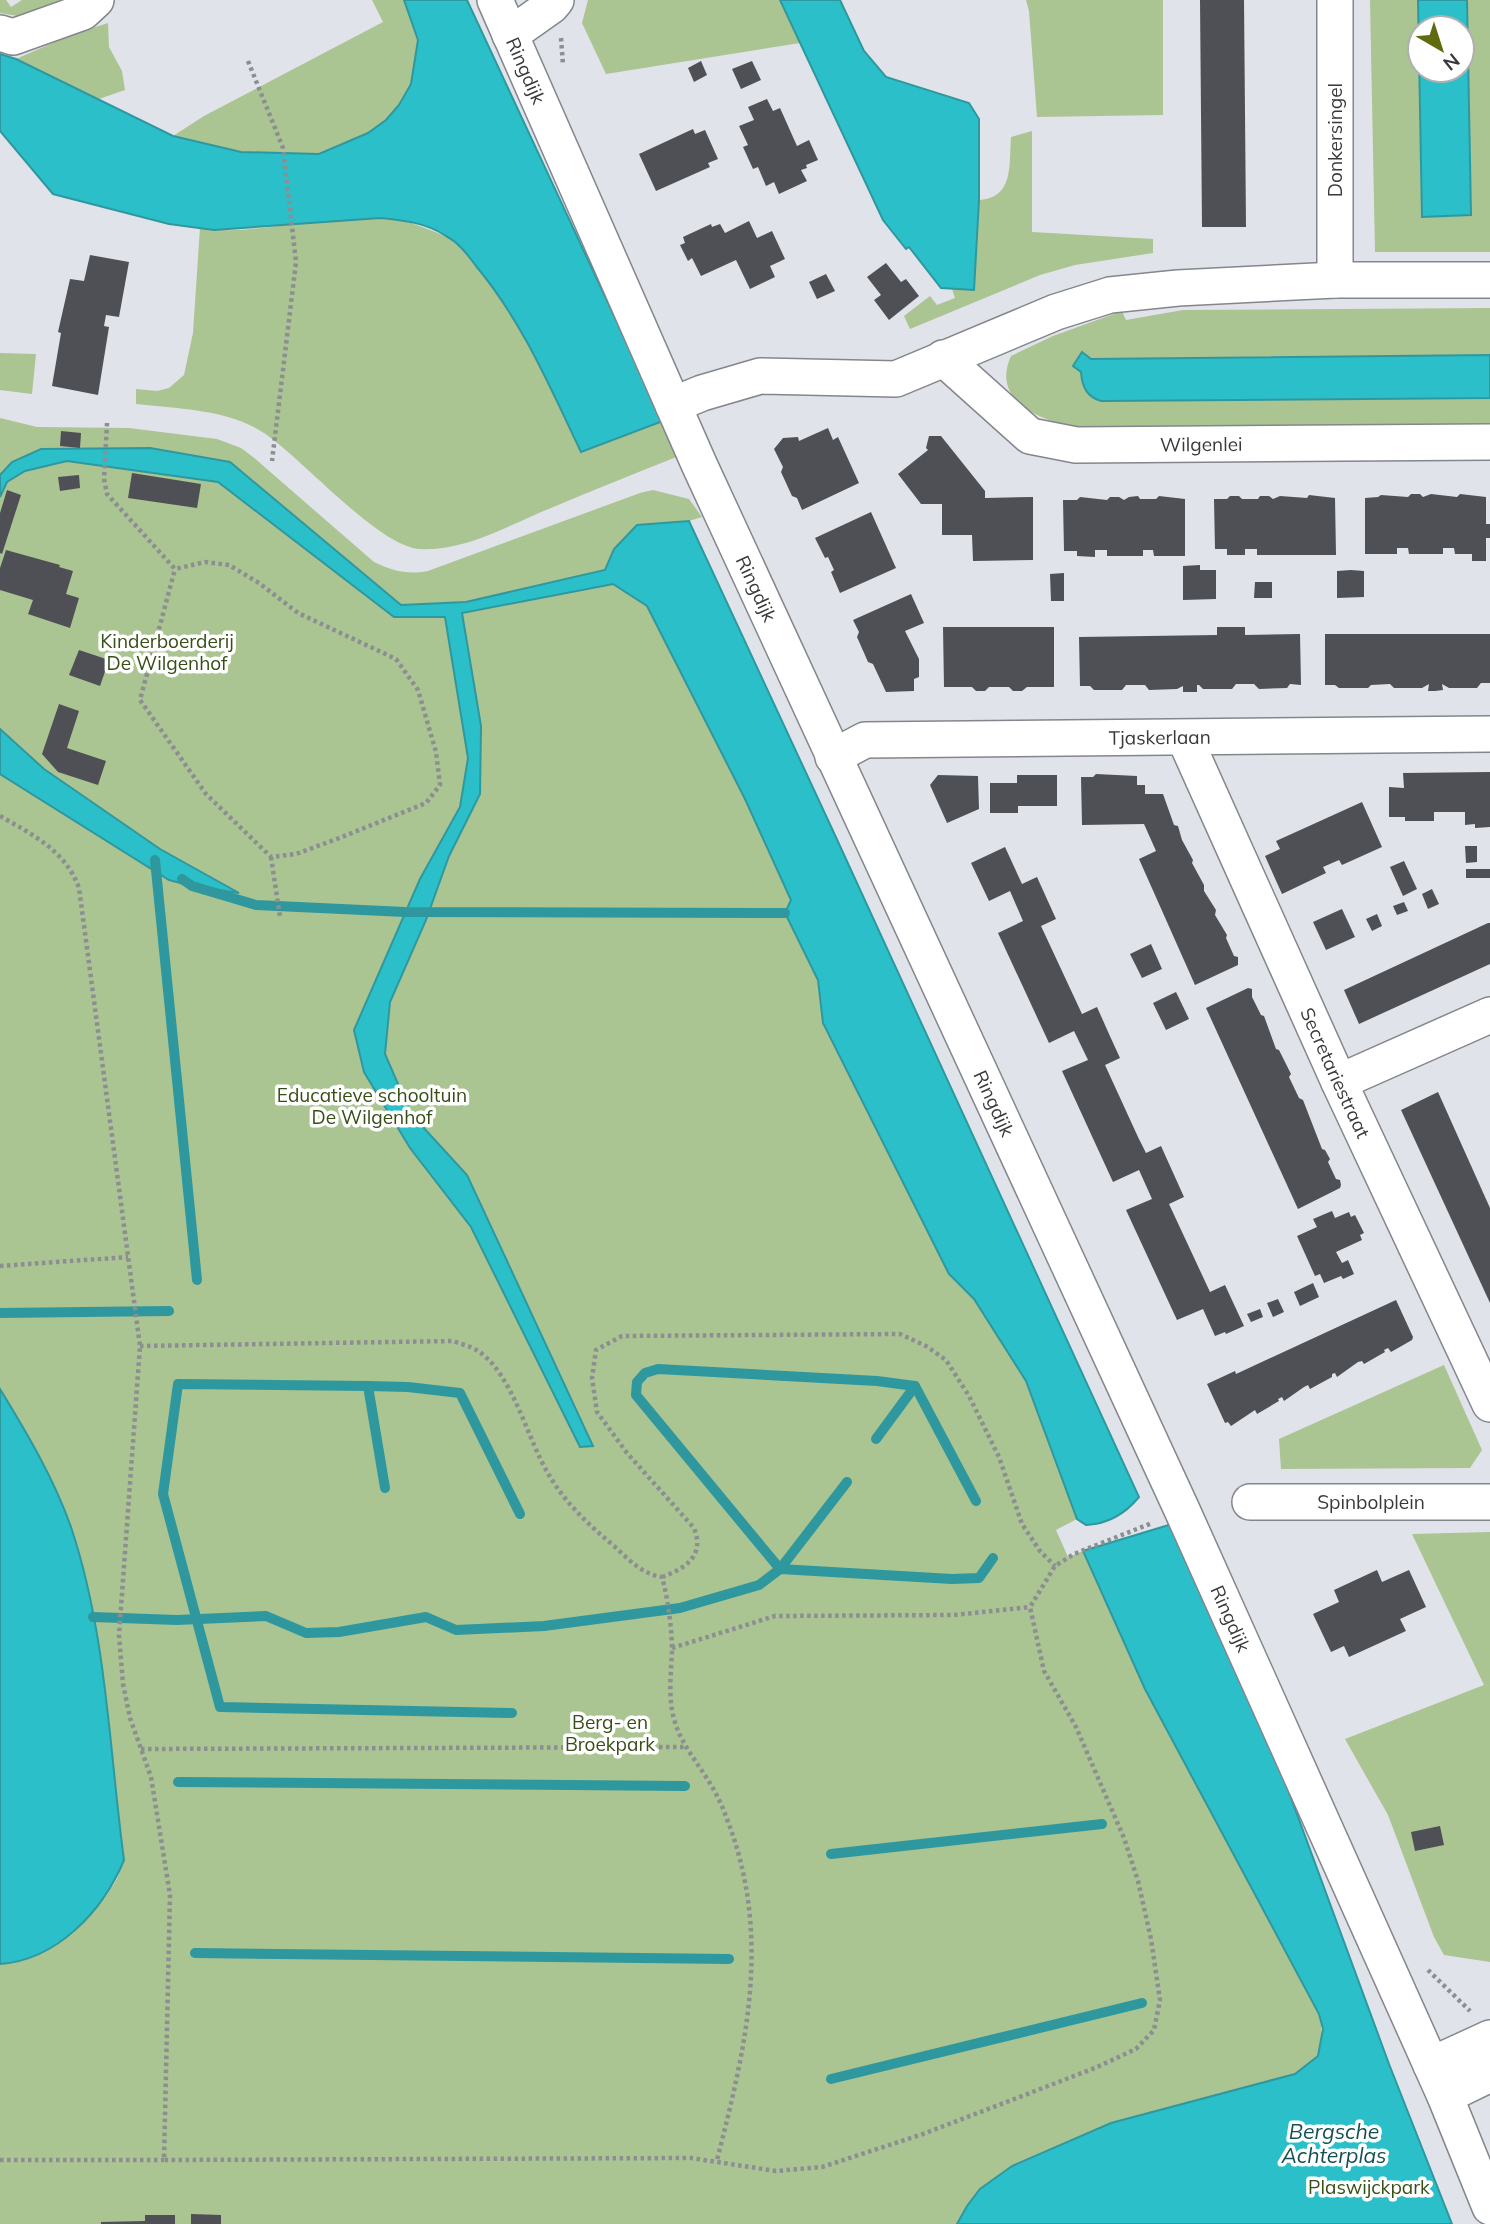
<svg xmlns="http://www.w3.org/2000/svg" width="1490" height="2224" font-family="Mulish,sans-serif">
	<rect width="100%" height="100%" fill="#e0e3e9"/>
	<g fill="#aac492">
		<path d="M 0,0 L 6,0 L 11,7 L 22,0 L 60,0 L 35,19 L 0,13 Z"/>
		<path d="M 372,0 L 404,0 L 418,40 L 411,84 L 399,105 L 386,120 L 368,133 L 319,154 L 241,152 L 173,136 L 204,116 L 383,22 Z"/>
		<path d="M 588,0 L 780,0 L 800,43 L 606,74 L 582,23 Z"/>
		<path d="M 1026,0 L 1163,0 L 1163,115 L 1037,117 L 1029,11 Z"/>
		<path d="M 1370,0 L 1418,0 L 1423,217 L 1471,214 L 1467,0 L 1490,0 L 1490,252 L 1375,252 Z"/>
		<path d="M 108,23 L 109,47 L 122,71 L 125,90 L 99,99 L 16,59 L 71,35 Z"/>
		<path d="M 1032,131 L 1032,232 L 1153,239 L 1153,253 L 1075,265 L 1040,275 L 910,329 L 904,316 L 930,296 L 937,305 L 955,298 L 952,289 L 974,290 L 979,200 C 1014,198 1009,165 1011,137 Z"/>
		<path d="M 380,218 L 406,221 L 446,236 L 463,250 L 498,292 L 528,342 L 663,421 L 679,456 C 636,473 593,490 551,508 C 511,524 464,552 420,549 C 379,547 303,459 264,433 C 227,409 180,409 136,404 L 136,389 L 157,391 L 169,388 L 184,375 L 193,333 L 200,228 C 236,234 273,226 309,222 C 332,220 356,220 380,218 Z"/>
		<path d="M 1490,308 L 1490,355 L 1091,359 L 1082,352 L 1082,382 L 1101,401 L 1490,398 L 1490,431 L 1084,430 C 1048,422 989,405 1011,356 L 1053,336 L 1122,311 L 1126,320 L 1183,310 Z"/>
		<path d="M 0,353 L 36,354 L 32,394 L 0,390 Z"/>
		<path d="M 0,418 L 37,427 L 129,428 L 217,439 L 241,448 L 253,457 L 374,562 C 393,571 407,575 428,571 L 640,493 L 653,490 L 689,499 L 702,517 L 689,521 L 654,524 L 949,1274 L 974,1299 L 1026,1381 L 1077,1519 L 1056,1530 L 1068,1557 L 1083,1551 L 1145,1689 L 1306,1986 C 1321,2018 1325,2020 1318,2056 L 1295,2074 L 1253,2087 L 965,2209 L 957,2224 L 0,2224 L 0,1946 L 85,1921 L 105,1898 L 117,1879 L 124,1860 C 109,1749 107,1635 71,1527 C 54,1479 27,1433 0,1389 Z"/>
		<path d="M 1444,1365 L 1482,1450 L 1470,1468 L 1281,1469 L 1279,1439 Z"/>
		<path d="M 1490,1532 L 1490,1962 L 1444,1955 L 1434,1937 L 1388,1815 L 1345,1739 L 1484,1685 L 1412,1534 Z"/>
	</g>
	<g fill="#2bc0c9" stroke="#2f989e" stroke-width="2" fill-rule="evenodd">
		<path d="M 404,0 L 467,0 L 663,421 L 581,452 C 550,387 522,321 476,266 C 468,255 459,243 446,236 C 427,223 403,220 380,218 L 214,230 L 169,224 L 53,194 L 0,131 L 0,54 L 16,59 L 173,136 L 241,152 L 319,154 L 368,133 L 386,120 L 399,105 L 411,84 L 418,40 Z"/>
		<path d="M 780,0 L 840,0 L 864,51 L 886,77 L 969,103 L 979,119 L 979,200 L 974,290 L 941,288 L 909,247 L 906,249 L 883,220 Z"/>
		<path d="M 1418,0 L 1467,0 L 1471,215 L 1422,217 ZM 1420,28 L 1462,28 L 1462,70 L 1420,70 Z"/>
		<path d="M 1082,352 L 1091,359 L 1490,355 L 1490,398 L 1101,401 C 1087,397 1082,387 1081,372 L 1073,366 Z"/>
		<path d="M 150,448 L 230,462 L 401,605 L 466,602 L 605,570 L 614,549 L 637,525 L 689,521 L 834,833 L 1139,1497 C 1125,1514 1108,1524 1086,1525 L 1077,1519 L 1026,1381 L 974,1299 L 949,1274 L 823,1023 L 818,980 L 785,913 L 791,900 L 745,799 L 647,606 L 613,584 L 462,613 L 481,726 L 480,794 L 449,856 L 426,920 L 390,1002 L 385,1054 L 411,1114 L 467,1175 L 593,1446 L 580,1447 L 471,1227 L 410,1148 L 364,1072 L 354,1030 L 420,879 L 460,807 L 468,758 L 445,617 L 394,617 L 218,482 L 67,461 L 25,471 L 7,482 L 0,497 L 0,475 L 12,462 L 41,449 Z"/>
		<path d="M 0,729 L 44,769 L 160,849 L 239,893 L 192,886 L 169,880 L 0,774 Z"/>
		<path d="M 0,1389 C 27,1433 54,1479 71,1527 C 107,1635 109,1749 124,1860 C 103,1911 57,1960 0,1964 Z"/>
		<path d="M 1172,1524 L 1273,1749 L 1389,2064 L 1452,2224 L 957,2224 L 967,2206 L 980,2189 L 1012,2166 L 1111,2123 L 1295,2074 L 1318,2056 L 1323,2029 L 1319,2014 L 1145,1689 L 1083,1551 Z"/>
	</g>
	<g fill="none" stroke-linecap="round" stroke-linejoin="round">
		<g stroke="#2f989e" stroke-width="10">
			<path d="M 155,860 L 197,1280"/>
			<path d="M 182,879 L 192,886 L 256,905 L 405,912 L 785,913"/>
			<path d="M 0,1313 L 169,1311"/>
			<path d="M 368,1386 L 408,1387 L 460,1393 L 520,1514"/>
			<path d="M 876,1439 L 915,1386"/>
			<path d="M 385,1488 L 368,1386 L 178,1384 L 163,1494 L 220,1707 L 512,1713"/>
			<path d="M 976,1501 L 915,1386 L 877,1381 L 658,1369 L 645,1373 L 637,1382 L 636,1395 L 780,1569 L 952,1579 L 979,1578 L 993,1558"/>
			<path d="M 93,1617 L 177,1620 L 266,1616 L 306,1633 L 339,1632 L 426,1617 L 456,1630 L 544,1626 L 680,1608 L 759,1585 L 780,1569 L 847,1482"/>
			<path d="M 178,1782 L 685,1786"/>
			<path d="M 831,1854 L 1102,1824"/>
			<path d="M 195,1953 L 729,1959"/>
			<path d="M 831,2079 L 1142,2003"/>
		</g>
	</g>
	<g fill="#4e5055">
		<path d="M 1200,0 L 1244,0 L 1246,227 L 1202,227 Z"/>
		<path d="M 701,61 L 707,75 L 694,82 L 688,68 Z"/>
		<path d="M 752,61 L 761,80 L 741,89 L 732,69 Z"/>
		<path d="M 767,99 L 773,111 L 780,108 L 797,146 L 809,140 L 818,160 L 806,165 L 807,168 L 801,170 L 807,181 L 779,194 L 774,182 L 766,186 L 758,167 L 753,169 L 743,147 L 748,145 L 739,126 L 754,120 L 748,107 Z"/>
		<path d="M 693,129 L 695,134 L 705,130 L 718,159 L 708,163 L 710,167 L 656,191 L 639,154 Z"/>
		<path d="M 749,221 L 757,238 L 772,231 L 785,259 L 770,266 L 775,277 L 750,289 L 736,260 L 701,276 L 692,258 L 688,261 L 680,245 L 685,243 L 683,237 L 711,224 L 712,227 L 720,224 L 725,233 Z"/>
		<path d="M 90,255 L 129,262 L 119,317 L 106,315 L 104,326 L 109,327 L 98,395 L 52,386 L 61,333 L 58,332 L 70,279 L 84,281 Z"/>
		<path d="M 886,263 L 901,282 L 906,279 L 919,296 L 889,320 L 874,300 L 881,295 L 867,277 Z"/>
		<path d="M 826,274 L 835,291 L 817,299 L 809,282 Z"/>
		<path d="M 828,428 L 833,440 L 838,437 L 859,483 L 802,510 L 797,498 L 792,496 L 781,472 L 783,467 L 774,449 L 783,438 L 798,437 L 799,441 Z"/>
		<path d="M 61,431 L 81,433 L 80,448 L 60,446 Z"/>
		<path d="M 929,436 L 941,436 L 985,491 L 985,498 L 1033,497 L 1033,560 L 973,561 L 972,535 L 942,535 L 942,504 L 921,504 L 898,474 L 928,450 L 926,448 Z"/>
		<path d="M 132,473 L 201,484 L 197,508 L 128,498 Z"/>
		<path d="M 79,475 L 80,488 L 60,491 L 58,477 Z"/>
		<path d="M 7,490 L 21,495 L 2,554 L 0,553 L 0,513 Z"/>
		<path d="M 1411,494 L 1420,494 L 1423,497 L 1431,494 L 1457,497 L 1460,494 L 1486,497 L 1486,524 L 1490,524 L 1490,538 L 1486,538 L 1486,561 L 1472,561 L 1472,554 L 1455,554 L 1454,548 L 1443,548 L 1443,554 L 1409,554 L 1408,548 L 1397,548 L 1397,554 L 1365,554 L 1365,498 L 1378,497 L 1381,495 L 1408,497 Z"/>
		<path d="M 1309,495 L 1335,498 L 1336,555 L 1257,555 L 1257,549 L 1245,549 L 1245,555 L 1227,555 L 1227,549 L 1215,549 L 1214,499 L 1227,499 L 1230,496 L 1239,496 L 1242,499 L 1258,499 L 1260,496 L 1269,496 L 1273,499 L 1280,496 L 1307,498 Z"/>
		<path d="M 1138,496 L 1140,499 L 1156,499 L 1159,496 L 1185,499 L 1185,556 L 1154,556 L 1153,550 L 1143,550 L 1143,556 L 1107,556 L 1107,550 L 1095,550 L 1095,557 L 1077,556 L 1077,551 L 1064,551 L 1063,500 L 1077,500 L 1080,497 L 1107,500 L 1110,497 L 1119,497 L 1124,500 L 1129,497 Z"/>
		<path d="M 871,512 L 896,568 L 840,593 L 831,572 L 834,570 L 828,557 L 825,558 L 815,538 Z"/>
		<path d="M 6,550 L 60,565 L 59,567 L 73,571 L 66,594 L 79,598 L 70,628 L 28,614 L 33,600 L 0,590 L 0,568 Z"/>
		<path d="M 1200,565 L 1200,570 L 1216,570 L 1216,599 L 1183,600 L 1183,566 Z"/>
		<path d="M 1351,570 L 1364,571 L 1364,597 L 1337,598 L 1337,571 Z"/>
		<path d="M 1064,573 L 1064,601 L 1051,601 L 1050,574 Z"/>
		<path d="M 1255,582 L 1272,582 L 1272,598 L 1254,598 Z"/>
		<path d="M 911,594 L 924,623 L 905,631 L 919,659 L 919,677 L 914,679 L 914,691 L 886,692 L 873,664 L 868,662 L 857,637 L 859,632 L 853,620 Z"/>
		<path d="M 943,627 L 1054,627 L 1054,687 L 1027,687 L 1022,691 L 1013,691 L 1009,687 L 989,687 L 985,691 L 976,691 L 972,687 L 944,687 Z"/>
		<path d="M 1217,627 L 1245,627 L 1245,635 L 1300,634 L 1301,685 L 1290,684 L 1287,688 L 1259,689 L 1254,684 L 1236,684 L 1232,689 L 1203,689 L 1199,685 L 1197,685 L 1197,692 L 1183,692 L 1183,686 L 1177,689 L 1149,690 L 1145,685 L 1126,685 L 1122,690 L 1094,690 L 1090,686 L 1080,686 L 1079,637 L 1217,635 Z"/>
		<path d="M 1325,634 L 1490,634 L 1490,683 L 1481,683 L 1477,688 L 1449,688 L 1442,684 L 1443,690 L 1435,691 L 1428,691 L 1429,684 L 1422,688 L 1394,688 L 1390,684 L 1371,685 L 1368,688 L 1339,688 L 1335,685 L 1325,685 Z"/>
		<path d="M 79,650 L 109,660 L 100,686 L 69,675 Z"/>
		<path d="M 59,704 L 79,711 L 67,748 L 106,761 L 98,785 L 58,772 L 42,754 Z"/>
		<path d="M 1490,772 L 1490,827 L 1475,828 L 1475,824 L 1465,825 L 1465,812 L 1434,812 L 1434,821 L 1405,821 L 1405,817 L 1389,817 L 1389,787 L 1404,788 L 1403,773 Z"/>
		<path d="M 1096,774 L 1137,776 L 1137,785 L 1145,785 L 1145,794 L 1163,794 L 1174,825 L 1178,826 L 1182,840 L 1193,860 L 1192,863 L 1204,885 L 1204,891 L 1216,910 L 1215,915 L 1227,935 L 1226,938 L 1234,956 L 1238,957 L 1238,965 L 1195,985 L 1139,859 L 1156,851 L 1144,824 L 1082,825 L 1081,777 L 1093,777 Z"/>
		<path d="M 938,775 L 978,776 L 979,809 L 947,823 L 930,785 Z"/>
		<path d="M 1017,775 L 1057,775 L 1057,806 L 1018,806 L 1018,813 L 990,813 L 990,783 L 1017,783 Z"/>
		<path d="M 1362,802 L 1382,847 L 1342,865 L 1339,860 L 1323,867 L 1326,873 L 1282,894 L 1265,856 L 1280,849 L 1276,841 Z"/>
		<path d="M 1465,846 L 1477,846 L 1477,862 L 1466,863 Z"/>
		<path d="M 1005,847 L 1022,884 L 1037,877 L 1056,919 L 1041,926 L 1082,1014 L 1097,1007 L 1109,1034 L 1120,1058 L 1105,1065 L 1138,1137 L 1146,1153 L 1161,1146 L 1184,1197 L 1169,1204 L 1210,1292 L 1225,1285 L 1244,1326 L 1226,1334 L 1225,1332 L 1215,1336 L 1203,1309 L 1177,1320 L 1126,1210 L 1152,1199 L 1139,1170 L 1113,1182 L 1062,1071 L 1088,1060 L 1074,1031 L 1049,1043 L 998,933 L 1023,921 L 1010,891 L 989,901 L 971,863 Z"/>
		<path d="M 1404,861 L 1417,889 L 1403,896 L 1390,867 Z"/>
		<rect x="1466" y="869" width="24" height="9"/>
		<path d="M 1432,889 L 1439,904 L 1428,909 L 1422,894 Z"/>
		<path d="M 1404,902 L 1408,911 L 1397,915 L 1393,906 Z"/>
		<path d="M 1342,909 L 1355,937 L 1326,950 L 1313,922 Z"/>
		<path d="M 1377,914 L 1382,926 L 1372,931 L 1366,919 Z"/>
		<path d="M 1488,923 L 1490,923 L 1490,964 L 1359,1024 L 1344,990 Z"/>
		<path d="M 1151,944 L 1162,969 L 1142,978 L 1130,954 Z"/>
		<path d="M 1248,988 L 1252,989 L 1252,997 L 1261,1015 L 1264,1016 L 1276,1049 L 1279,1050 L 1291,1074 L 1289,1077 L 1299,1098 L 1303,1100 L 1322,1149 L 1325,1150 L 1330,1159 L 1328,1162 L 1336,1179 L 1340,1180 L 1341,1185 L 1340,1188 L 1298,1209 L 1206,1008 Z"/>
		<path d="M 1176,992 L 1189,1019 L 1166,1030 L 1153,1003 Z"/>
		<path d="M 1438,1092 L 1490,1208 L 1490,1303 L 1401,1110 Z"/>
		<path d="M 1332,1211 L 1335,1218 L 1349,1212 L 1351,1217 L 1355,1215 L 1364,1233 L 1360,1235 L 1362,1240 L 1336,1252 L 1342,1263 L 1348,1260 L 1354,1274 L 1343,1279 L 1341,1276 L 1324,1283 L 1320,1274 L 1315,1276 L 1297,1236 L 1317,1227 L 1313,1219 Z"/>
		<path d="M 1313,1283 L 1319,1297 L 1300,1306 L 1294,1292 Z"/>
		<path d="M 1278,1299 L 1284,1312 L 1273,1317 L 1267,1303 Z"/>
		<path d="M 1396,1300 L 1413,1337 L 1412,1340 L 1391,1352 L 1388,1348 L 1384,1350 L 1385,1352 L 1364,1364 L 1362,1361 L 1358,1362 L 1337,1377 L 1335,1373 L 1332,1374 L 1332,1377 L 1310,1389 L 1308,1385 L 1304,1387 L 1284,1401 L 1282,1397 L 1278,1399 L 1279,1401 L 1257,1414 L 1255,1410 L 1231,1426 L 1228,1422 L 1225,1423 L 1207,1384 L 1235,1371 L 1236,1374 Z"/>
		<path d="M 1260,1309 L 1263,1317 L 1251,1322 L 1247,1314 Z"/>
		<path d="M 1377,1570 L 1382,1582 L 1409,1570 L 1426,1607 L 1400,1619 L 1406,1631 L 1349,1657 L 1344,1646 L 1331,1652 L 1313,1614 L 1339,1602 L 1334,1590 Z"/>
		<path d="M 1440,1826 L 1444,1845 L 1415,1851 L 1411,1832 Z"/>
		<path d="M 191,2214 L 221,2215 L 221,2224 L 191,2224 Z"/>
		<path d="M 145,2215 L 175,2215 L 175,2224 L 101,2224 L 101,2222 L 145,2221 Z"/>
	</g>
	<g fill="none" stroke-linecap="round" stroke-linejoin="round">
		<defs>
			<g id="minor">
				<path id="s1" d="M 495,0 L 699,464 L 1182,1510 L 1445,2096 L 1490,2207"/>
				<path d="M 0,33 L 13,37 L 83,12 L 96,0"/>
				<path d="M 510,35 L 551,6 L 556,0"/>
				<path d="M 1335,280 L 1335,0"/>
				<path id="s2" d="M 943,358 L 1030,436 L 1076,445 L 1490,442"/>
				<path d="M 673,405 L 702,393 L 760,376 L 896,379 L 1056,312 L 1110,295 L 1178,288 L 1335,280 L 1490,280"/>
				<path id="s3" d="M 1185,739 L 1339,1082 L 1490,1404"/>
				<path id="s4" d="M 833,757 L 865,740 L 1490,734"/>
				<path d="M 1339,1082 L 1490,1015"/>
				<path id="s5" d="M 1250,1502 L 1490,1502"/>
				<path d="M 1431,2065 L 1490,2038"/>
				<path d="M 1445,2096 L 1490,2074"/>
			</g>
		</defs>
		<use href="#minor" stroke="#83868c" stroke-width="38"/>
		<g stroke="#8c8e92" stroke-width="4.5" stroke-dasharray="3.5 3.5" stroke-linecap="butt">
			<path d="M 561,38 L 563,65"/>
			<path d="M 248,61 L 283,148 L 296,262 L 272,461"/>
			<path d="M 107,423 L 104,479 L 107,494 L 175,569 L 205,562 L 229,565 L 259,583 L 298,613 L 396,659 L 418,690 L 436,752 L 440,785 L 426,803 L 342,837 L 296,854 L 271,857 L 206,794 L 140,700 L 175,569"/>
			<path d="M 0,816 C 33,835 65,850 79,888 L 140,1346 L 119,1635 L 123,1684 L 130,1718 L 151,1777 L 170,1895 L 164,2160 L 691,2158 L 776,2171 L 822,2167 L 923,2134 L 1095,2068 L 1136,2049 L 1154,2030 L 1160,2000 L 1151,1939 L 1138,1881 L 1124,1838 L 1076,1727 L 1044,1671 L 1030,1607 L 1055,1566 L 1074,1554 L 1152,1523"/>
			<path d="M 271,857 L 280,917"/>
			<path d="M 0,1266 L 128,1257"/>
			<path d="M 140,1346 L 453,1341 C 460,1344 471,1346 478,1351 C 513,1374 527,1439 549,1475 C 566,1504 589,1525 614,1546 C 629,1560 642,1574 662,1577 C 668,1598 672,1630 672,1651 C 671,1674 668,1697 674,1719 C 682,1749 705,1770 718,1798 C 723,1807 726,1817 730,1827 C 771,1941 746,2047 717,2160"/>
			<path d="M 662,1577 C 686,1568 705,1556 694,1528 L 627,1453 L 597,1412 L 592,1378 L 596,1350 L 622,1336 L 900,1334 L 926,1346 L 946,1360 L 969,1396 L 999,1457 L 1022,1524 L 1040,1551 L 1055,1566"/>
			<path d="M 672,1648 L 775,1616 L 954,1615 L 1030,1607"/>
			<path d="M 141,1749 L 686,1747"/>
			<path d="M 1428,1970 L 1470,2011"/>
			<path d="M 0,2160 L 164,2160"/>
		</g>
		<use href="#minor" stroke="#fff" stroke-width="35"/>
	</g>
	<g text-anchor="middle" stroke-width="7" stroke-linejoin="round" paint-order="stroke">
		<g font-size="19" fill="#38393b" stroke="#fff">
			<text dy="7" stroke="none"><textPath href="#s1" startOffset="77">Ringdijk</textPath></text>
			<text transform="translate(1335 140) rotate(-90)" y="7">Donkersingel</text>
			<text dy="7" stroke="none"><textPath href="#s2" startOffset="289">Wilgenlei</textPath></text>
			<text dy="7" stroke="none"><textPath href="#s1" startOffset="644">Ringdijk</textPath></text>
			<text dy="7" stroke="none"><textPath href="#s4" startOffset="331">Tjaskerlaan</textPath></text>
			<text dy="7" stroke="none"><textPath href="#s3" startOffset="366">Secretariestraat</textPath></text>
			<text dy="7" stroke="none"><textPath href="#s1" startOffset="1211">Ringdijk</textPath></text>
			<text dy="7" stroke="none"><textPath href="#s5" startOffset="121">Spinbolplein</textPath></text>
			<text dy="7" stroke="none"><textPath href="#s1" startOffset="1778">Ringdijk</textPath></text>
		</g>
		<g font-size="19" fill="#364f16" stroke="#fff">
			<text x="167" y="648">Kinderboerderij<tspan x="167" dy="22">De Wilgenhof</tspan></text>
			<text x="372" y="1102">Educatieve schooltuin<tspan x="372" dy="22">De Wilgenhof</tspan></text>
			<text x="610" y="1729">Berg- en<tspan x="610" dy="22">Broekpark</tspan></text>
			<text x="1369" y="2194">Plaswijckpark</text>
		</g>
		<g font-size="21" font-style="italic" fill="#145053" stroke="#fff">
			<text x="1334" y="2139">Bergsche<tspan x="1334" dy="24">Achterplas</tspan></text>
		</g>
	</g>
	<g transform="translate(1441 49) rotate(141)"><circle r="33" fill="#ffffff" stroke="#afb0b1" stroke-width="2"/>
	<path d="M0-5L12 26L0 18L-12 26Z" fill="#606a0f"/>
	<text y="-10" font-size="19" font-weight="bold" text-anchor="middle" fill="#38393b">N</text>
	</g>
</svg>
